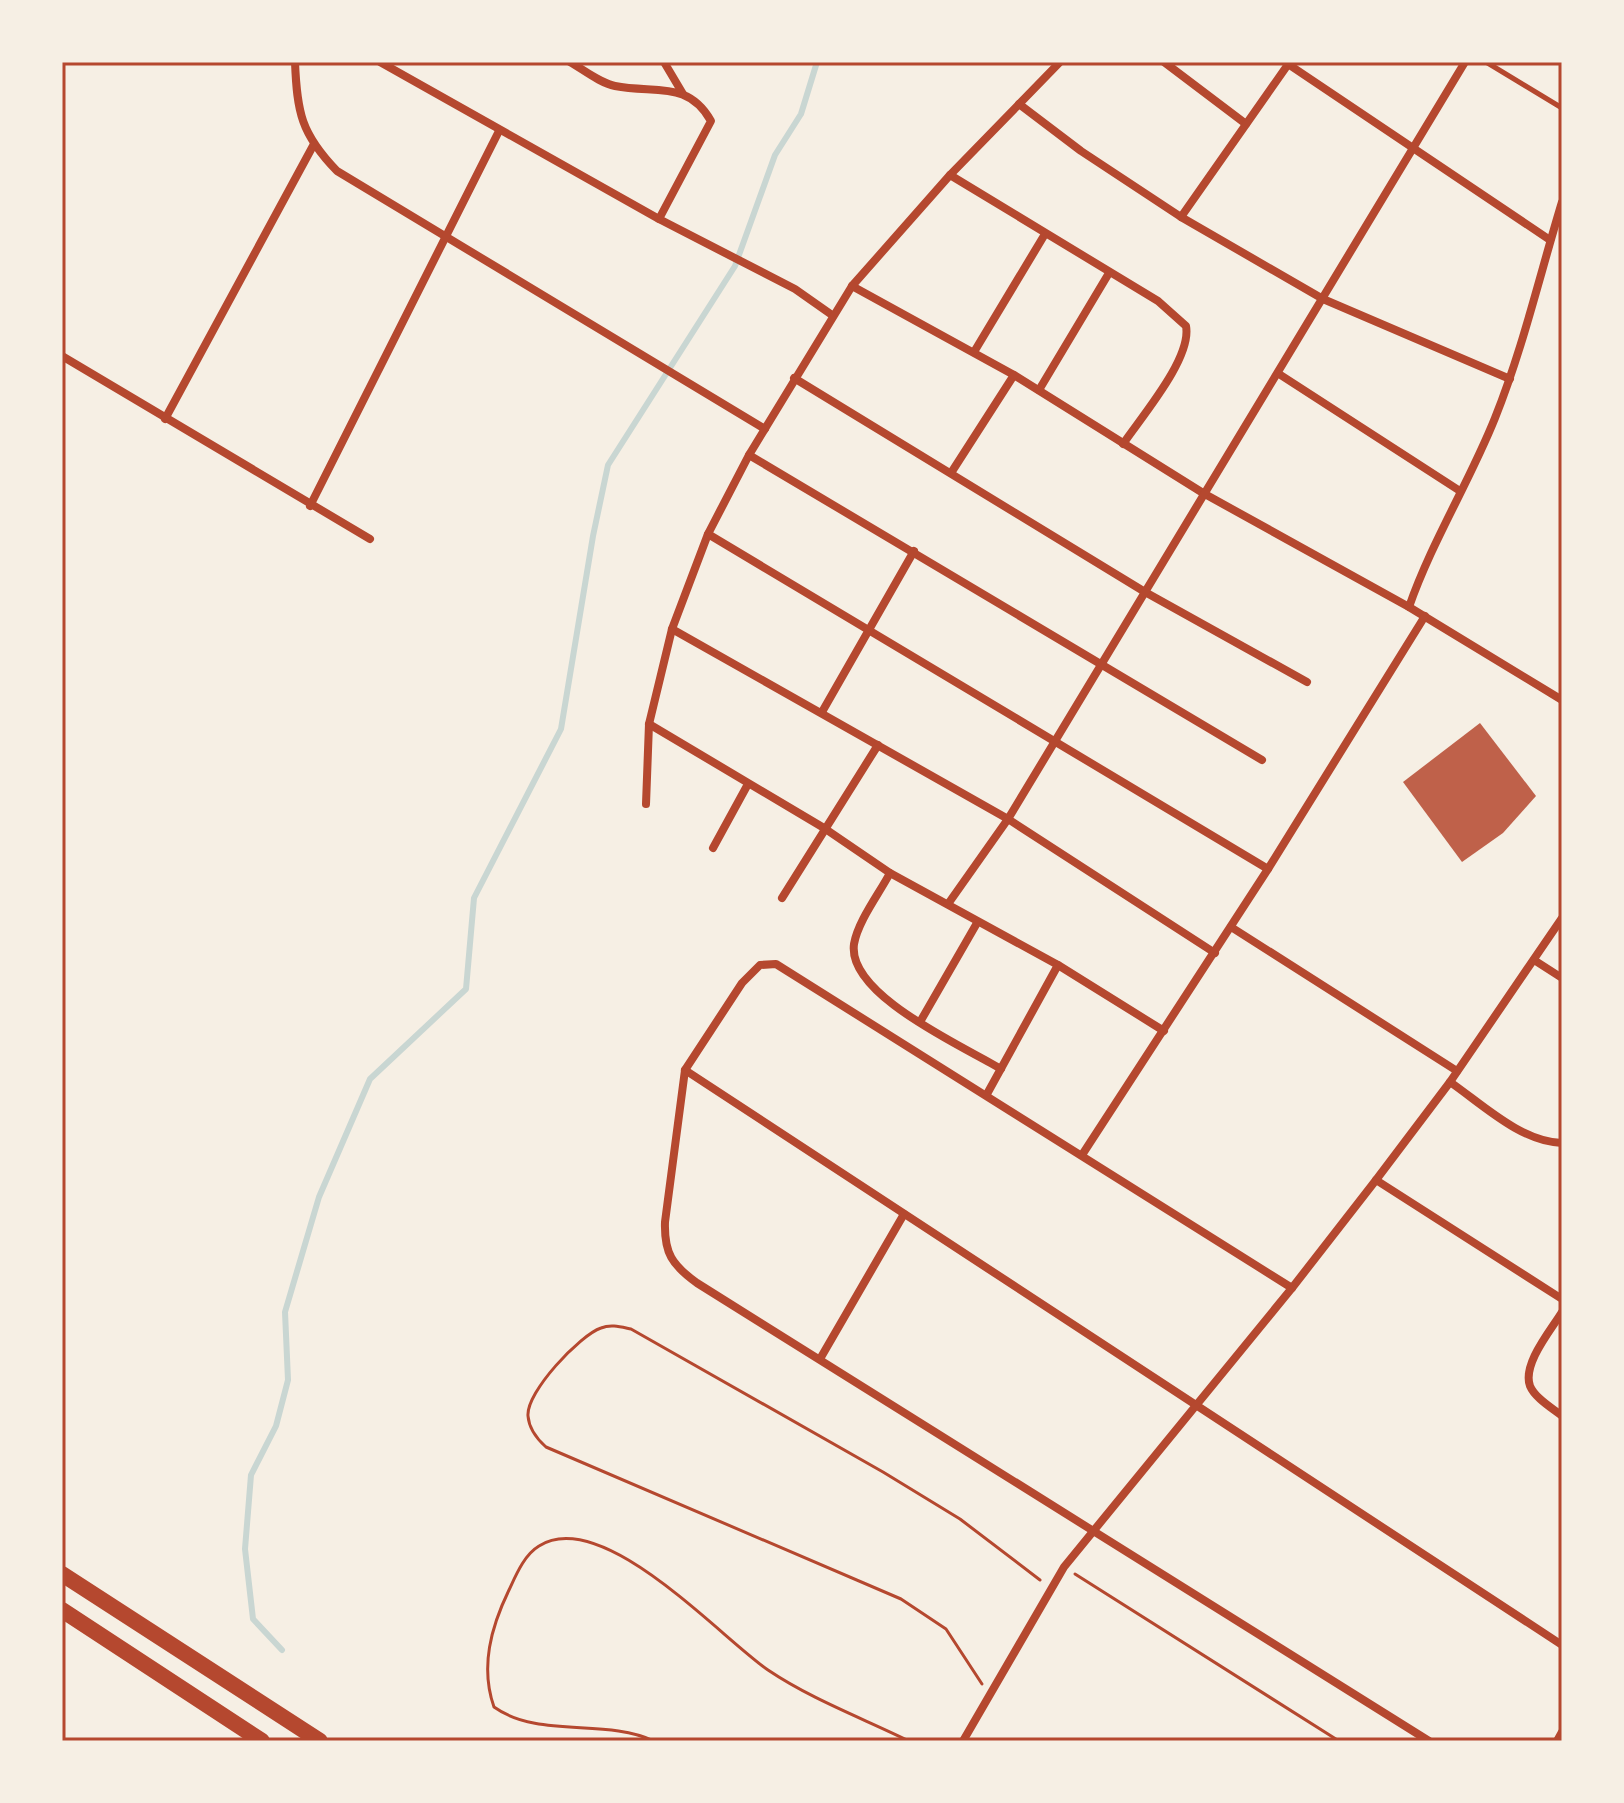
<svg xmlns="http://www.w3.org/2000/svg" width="1624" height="1803" font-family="Bitter,serif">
	<rect width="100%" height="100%" fill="#f6efe4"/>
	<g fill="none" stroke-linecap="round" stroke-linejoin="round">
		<path stroke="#c9d6d2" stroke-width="6" d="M 282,1650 L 253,1619 L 245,1549 L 251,1475 L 276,1426 L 288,1380 L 285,1312 L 319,1197 L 370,1079 L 466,989 L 474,898 L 561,729 L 593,536 L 608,465 L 735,266 L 775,155 L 801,114 L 817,62"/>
	</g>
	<path fill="#bf614a" d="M 1480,723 L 1536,796 L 1503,833 L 1462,862 L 1403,782 Z"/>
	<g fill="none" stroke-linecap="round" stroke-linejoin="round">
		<g stroke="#b5482f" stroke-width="3">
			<path d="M 1075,1574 L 1339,1741"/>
			<path d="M 982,1684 L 946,1629 L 901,1599 L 546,1447 C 537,1439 529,1429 528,1416 C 526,1392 580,1335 601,1328 C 611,1324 621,1327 631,1329 L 883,1472 L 960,1519 L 1040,1580"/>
			<path d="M 654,1741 C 605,1718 539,1739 494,1707 C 480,1667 491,1627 509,1590 C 516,1575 524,1555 539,1546 C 602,1506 720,1637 768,1670 C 811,1699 862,1718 909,1741"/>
		</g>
		<path stroke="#b5482f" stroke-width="5" d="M 1486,62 L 1562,108"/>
		<g stroke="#b5482f" stroke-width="8">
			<path d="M 295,62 C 297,112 301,134 337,171 L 765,429"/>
			<path d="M 380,62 L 659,219 L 795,289 L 832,315"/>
			<path d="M 570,62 C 584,70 600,83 615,86 C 655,94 688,80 711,121 L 659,219"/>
			<path d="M 664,62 L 683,94"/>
			<path d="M 1164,62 L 1246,124"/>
			<path d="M 1285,62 L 1550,240"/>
			<path d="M 1019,104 L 1081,151 L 1181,217 L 1323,299 L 1510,379"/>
			<path d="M 950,175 L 1158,301 L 1186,326 C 1192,358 1142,416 1123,444"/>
			<path d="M 1181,217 L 1289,63"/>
			<path d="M 852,286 L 1014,375 L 1203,493 L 1409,607 L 1562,700"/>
			<path d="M 974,352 L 1045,234"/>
			<path d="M 62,356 L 370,539"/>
			<path d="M 1279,374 L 1460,491"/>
			<path d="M 794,378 L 1145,592 L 1307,682"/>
			<path d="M 1039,390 L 1109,273"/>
			<path d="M 165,419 L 314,144"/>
			<path d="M 749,455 L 1262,760"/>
			<path d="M 951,473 L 1014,375"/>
			<path d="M 310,506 L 499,131"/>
			<path d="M 708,534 L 1268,869"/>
			<path d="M 1409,607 C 1432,541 1469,483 1495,418 C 1523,348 1540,274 1562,202"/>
			<path d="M 672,629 L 1008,819 L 1215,953"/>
			<path d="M 822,712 L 914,551"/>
			<path d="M 649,724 L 824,828 L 890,873 L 1058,965 L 1164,1031"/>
			<path d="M 646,804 L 649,724 L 672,629 L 708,534 L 749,455 L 852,286 L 950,175 L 1060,62"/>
			<path d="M 713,848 L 748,784"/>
			<path d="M 890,873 C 879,894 858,921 854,944 C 847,995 963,1046 1001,1069"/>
			<path d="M 782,898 L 878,745"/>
			<path d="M 948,904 L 1008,819 L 1465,62"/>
			<path d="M 1231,927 L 1457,1071"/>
			<path d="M 1534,960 L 1562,978"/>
			<path d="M 920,1022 L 977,923"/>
			<path d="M 685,1070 L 1562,1645"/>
			<path d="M 1450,1082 C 1482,1104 1521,1142 1562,1143"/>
			<path d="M 987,1094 L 1058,965"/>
			<path d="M 1082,1155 L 1268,869 L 1425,616"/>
			<path d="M 1376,1180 L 1562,1299"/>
			<path d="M 1292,1288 L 776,964 L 760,965 L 742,983 L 685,1070 L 665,1222 C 664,1253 672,1265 697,1283 L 1429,1741"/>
			<path d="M 1562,1312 C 1551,1330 1522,1364 1530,1386 C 1535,1398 1552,1408 1562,1416"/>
			<path d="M 820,1359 L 904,1214"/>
			<path d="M 963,1741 L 1064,1567 L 1292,1288 L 1376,1180 L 1450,1082 L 1562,918"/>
			<path d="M 1557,1741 L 1562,1732"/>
		</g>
		<g stroke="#b5482f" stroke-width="16">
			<path d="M 62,1574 L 320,1741"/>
			<path d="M 62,1610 L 262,1741"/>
		</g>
	</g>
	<rect width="1624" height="1803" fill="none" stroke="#f6efe4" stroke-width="128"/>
	<rect x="64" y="64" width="1496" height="1675" fill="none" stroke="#b5482f" stroke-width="3"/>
</svg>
